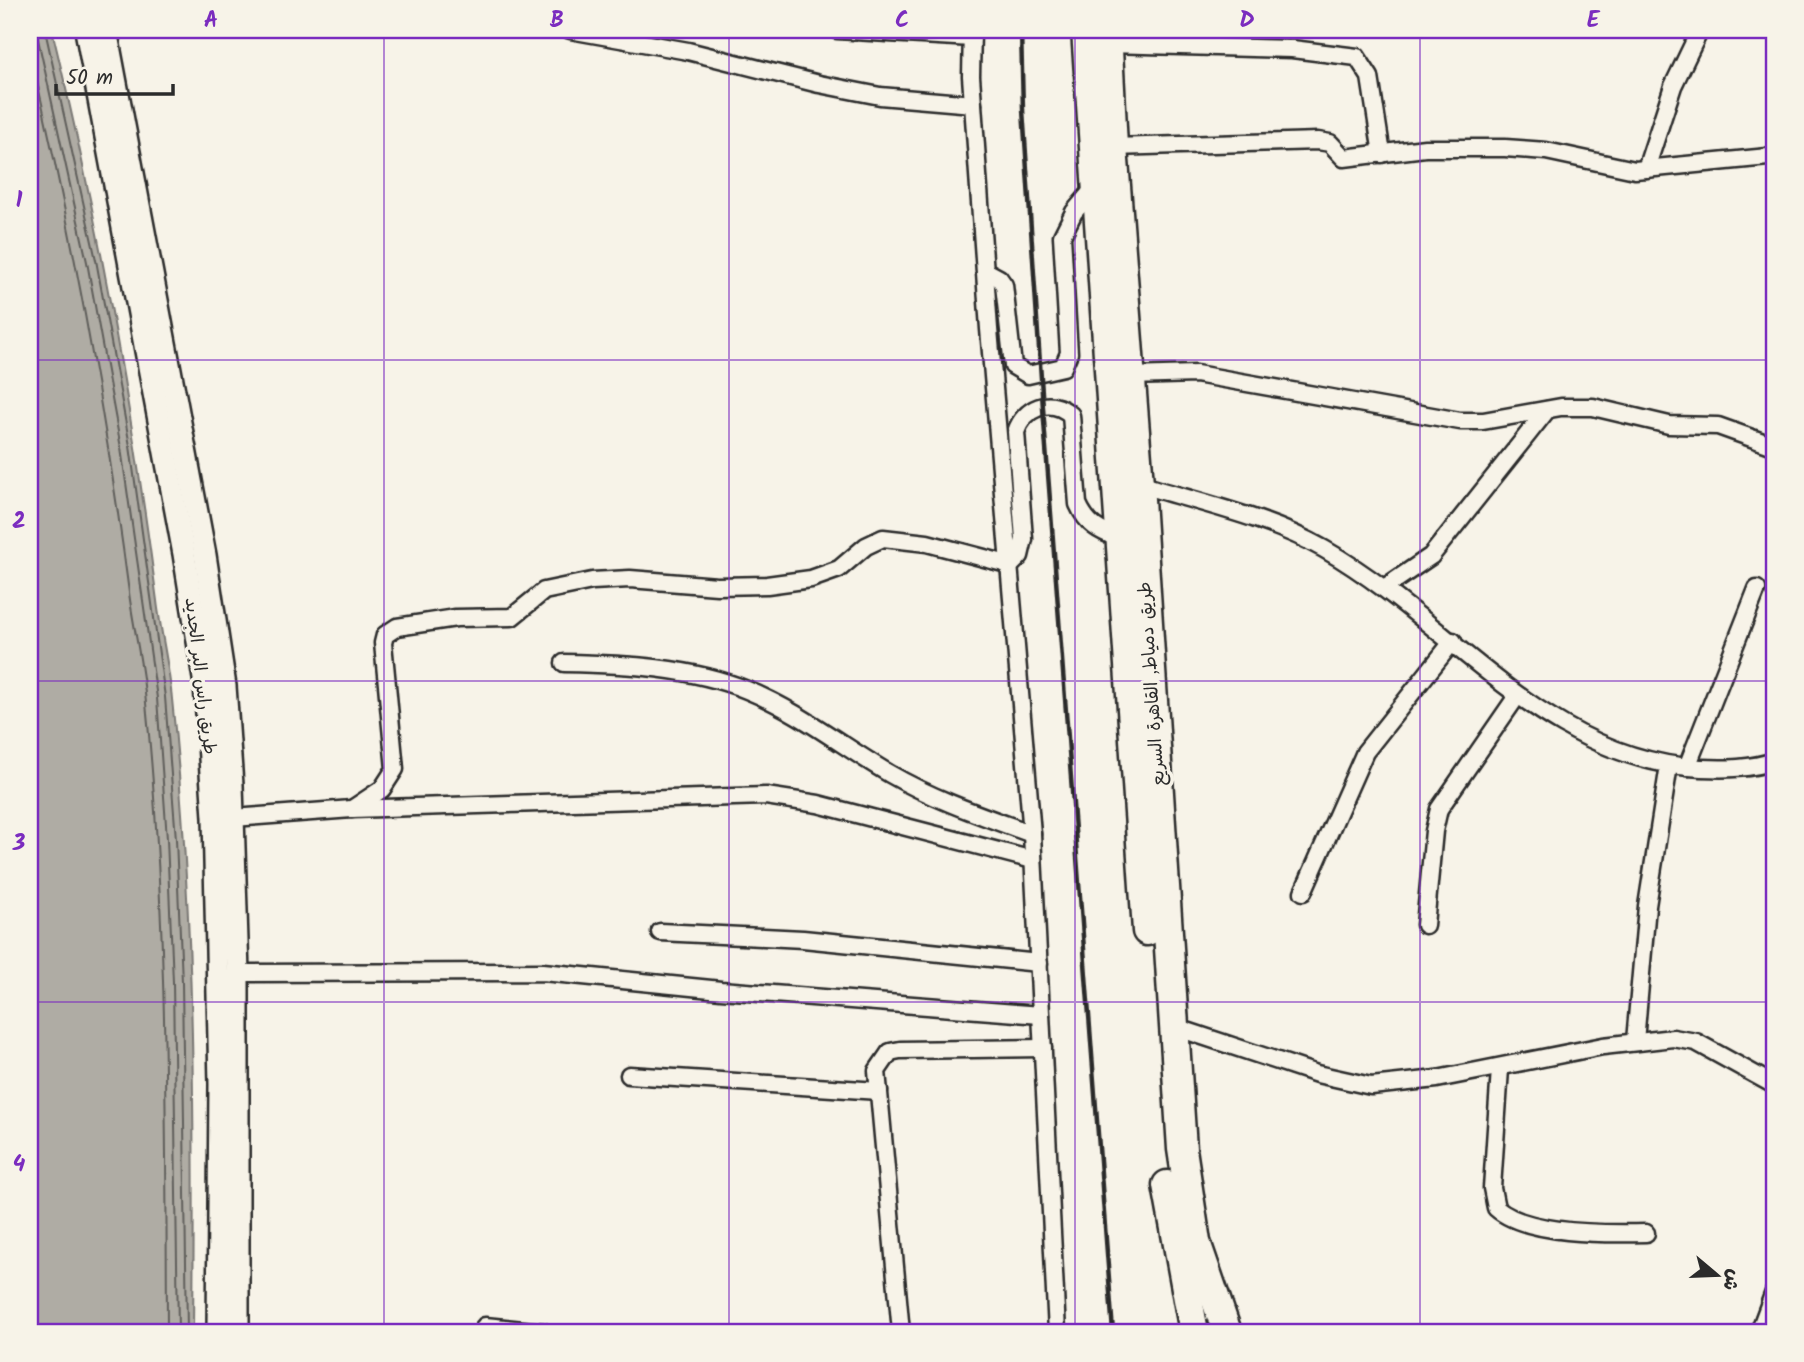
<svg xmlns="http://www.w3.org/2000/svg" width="1804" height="1362" font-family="Kalam,'Playpen Sans Arabic',sans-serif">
	<rect width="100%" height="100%" fill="#f7f3e8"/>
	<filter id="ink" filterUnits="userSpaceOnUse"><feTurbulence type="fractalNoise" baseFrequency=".0143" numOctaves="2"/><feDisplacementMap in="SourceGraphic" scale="14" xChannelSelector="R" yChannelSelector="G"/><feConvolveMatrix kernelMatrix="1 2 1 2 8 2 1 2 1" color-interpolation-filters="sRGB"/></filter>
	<g filter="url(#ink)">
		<path fill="#afaca4" stroke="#7a7874" stroke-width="2" d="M 30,30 L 52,30 C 98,218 132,409 157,601 C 161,634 169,666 172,699 C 194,908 195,1122 193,1332 L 30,1332 Z"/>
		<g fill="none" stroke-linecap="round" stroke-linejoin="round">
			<g stroke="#605f5b" stroke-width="2">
				<path d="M 36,30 L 87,262 L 121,448 L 157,698 L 167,839 L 173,982 L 178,1332"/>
				<path d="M 45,30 L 96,260 L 130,446 L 165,697 L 176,839 L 182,982 L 187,1332"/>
				<path d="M 30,51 C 72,232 106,415 130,600 C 135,634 143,668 146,703 C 167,912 166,1123 167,1332"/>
			</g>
			<defs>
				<g id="street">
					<path d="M 570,30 L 688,51 L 819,84 L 880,96 L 973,104"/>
					<path d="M 837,30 L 972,38"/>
					<path d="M 972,30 L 971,76 L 989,329 L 1032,834 L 1057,1332"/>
					<path d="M 1108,44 L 1292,49 L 1357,57 L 1370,77 L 1382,154"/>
					<path d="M 1113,147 L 1318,141 L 1330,143 L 1344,158 L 1425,148 L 1505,148 L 1546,151 L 1635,170 L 1768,157"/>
					<path d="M 1646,169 L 1673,86 L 1700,30"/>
					<path d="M 986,271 L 999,278 L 1004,285 L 1013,366 L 1028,375 L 1063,367 L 1069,353 L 1062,236 L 1074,212 L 1095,187"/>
					<path d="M 1131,376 L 1196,374 L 1460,421 L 1483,421 L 1561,407 L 1593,407 L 1669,425 L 1718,426 L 1774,446"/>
					<path d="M 1139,484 C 1200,503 1268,517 1324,549 C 1451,621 1544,760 1701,768 C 1726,769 1751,769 1774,761"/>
					<path d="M 1384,588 L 1431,556 L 1547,410"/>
					<path d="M 564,663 C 624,664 691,667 747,690 C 799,711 842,746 890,774 C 935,800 983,816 1032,834"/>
					<path d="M 1687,767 L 1757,589"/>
					<path d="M 352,809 L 382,789 L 395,769 L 383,643 L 385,635 L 397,627 L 456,618 L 512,617 L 544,591 L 592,581 L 630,579 L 717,586 L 767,585 L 811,579 L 839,569 L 866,546 L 883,538 L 927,543 L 1011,565 L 1020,556 L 1024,539 L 1016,432 C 1024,408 1050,396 1071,415 L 1078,504 C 1087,525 1099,531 1120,539"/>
					<path d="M 233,818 L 352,809 L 766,796 L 818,804 L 1033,860"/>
					<path d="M 1303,892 L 1365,752 L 1453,641"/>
					<path d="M 1425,925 L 1434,831 L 1439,809 L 1517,696"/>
					<path d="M 660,932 L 803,939 L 1039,963"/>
					<path d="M 238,973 L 543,972 L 721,990 L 1041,1015"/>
					<path d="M 1172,1026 L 1317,1074 L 1371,1086 L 1437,1079 L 1603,1046 L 1673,1038 L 1696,1042 L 1774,1085"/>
					<path d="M 1635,1041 L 1647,906 L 1669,765"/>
					<path d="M 1500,1069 L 1492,1188 L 1496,1208 C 1526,1235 1607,1234 1646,1233"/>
					<path d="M 629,1075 L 879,1091"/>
					<path d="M 485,1326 L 543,1332"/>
					<path d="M 901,1332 L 877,1071 L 890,1052 L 900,1050 L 1043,1048"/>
					<path d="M 1759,1332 L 1774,1292"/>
				</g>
				<g id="secondary">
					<path d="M 86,30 L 184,554 L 205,685 L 214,817 L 220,1084 L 218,1332"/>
					<path d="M 106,30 L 205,555 L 225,686 L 232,785 L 238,973 L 238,1332"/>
				</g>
				<g id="highway">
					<path d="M 1086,30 L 1147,931"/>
					<path d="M 1107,30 L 1113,147 L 1139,484 L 1182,1149 L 1196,1242 L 1227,1332"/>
					<path d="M 1167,1185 L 1194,1332"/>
				</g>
			</defs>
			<use href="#street" stroke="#2b2b2b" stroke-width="21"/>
			<use href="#secondary" stroke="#2b2b2b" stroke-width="26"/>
			<use href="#highway" stroke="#2b2b2b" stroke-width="33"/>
			<use href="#street" stroke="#f7f3e8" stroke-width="16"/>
			<use href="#secondary" stroke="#f7f3e8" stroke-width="21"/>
			<use href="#highway" stroke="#f7f3e8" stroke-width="28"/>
			<path stroke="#2b2b2b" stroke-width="4.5" d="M 1021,30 L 1023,110 L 1043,408 L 1113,1332"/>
		</g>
	</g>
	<path fill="none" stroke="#7b2cbf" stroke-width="2" stroke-opacity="0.55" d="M 384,30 L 384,1332M 729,30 L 729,1332M 1075,30 L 1075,1332M 1420,30 L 1420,1332M 30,360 L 1774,360M 30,681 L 1774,681M 30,1002 L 1774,1002"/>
	<g text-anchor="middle" stroke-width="7" stroke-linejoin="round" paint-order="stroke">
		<g font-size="18" fill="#2b2b2b" stroke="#f7f3e8">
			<text transform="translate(201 676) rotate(83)" y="6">طريق راس البر الجديد</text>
			<text transform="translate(1151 684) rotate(-94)" y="6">طريق دمياط, القاهرة السريع</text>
		</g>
	</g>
	<rect width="1804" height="1362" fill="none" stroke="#f7f3e8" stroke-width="77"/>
	<g transform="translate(1717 1275) rotate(109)" stroke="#f7f3e8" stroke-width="5" paint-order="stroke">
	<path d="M0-5L12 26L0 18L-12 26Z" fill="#2b2b2b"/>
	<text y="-10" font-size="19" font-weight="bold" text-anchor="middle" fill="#2b2b2b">ش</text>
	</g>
	<path d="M56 84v10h117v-10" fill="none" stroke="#2b2b2b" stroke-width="3.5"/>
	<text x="66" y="84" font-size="21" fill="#2b2b2b" stroke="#f7f3e8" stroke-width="5" paint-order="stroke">50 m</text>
	<rect x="38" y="38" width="1728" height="1286" fill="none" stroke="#7b2cbf" stroke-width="2.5"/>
	<g font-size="23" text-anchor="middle" font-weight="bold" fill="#7b2cbf">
		<text x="211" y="27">A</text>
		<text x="557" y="27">B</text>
		<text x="902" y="27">C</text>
		<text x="1247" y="27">D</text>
		<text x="1593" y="27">E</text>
		<text x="19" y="207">1</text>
		<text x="19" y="528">2</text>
		<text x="19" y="850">3</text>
		<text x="19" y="1171">4</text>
	</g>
</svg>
